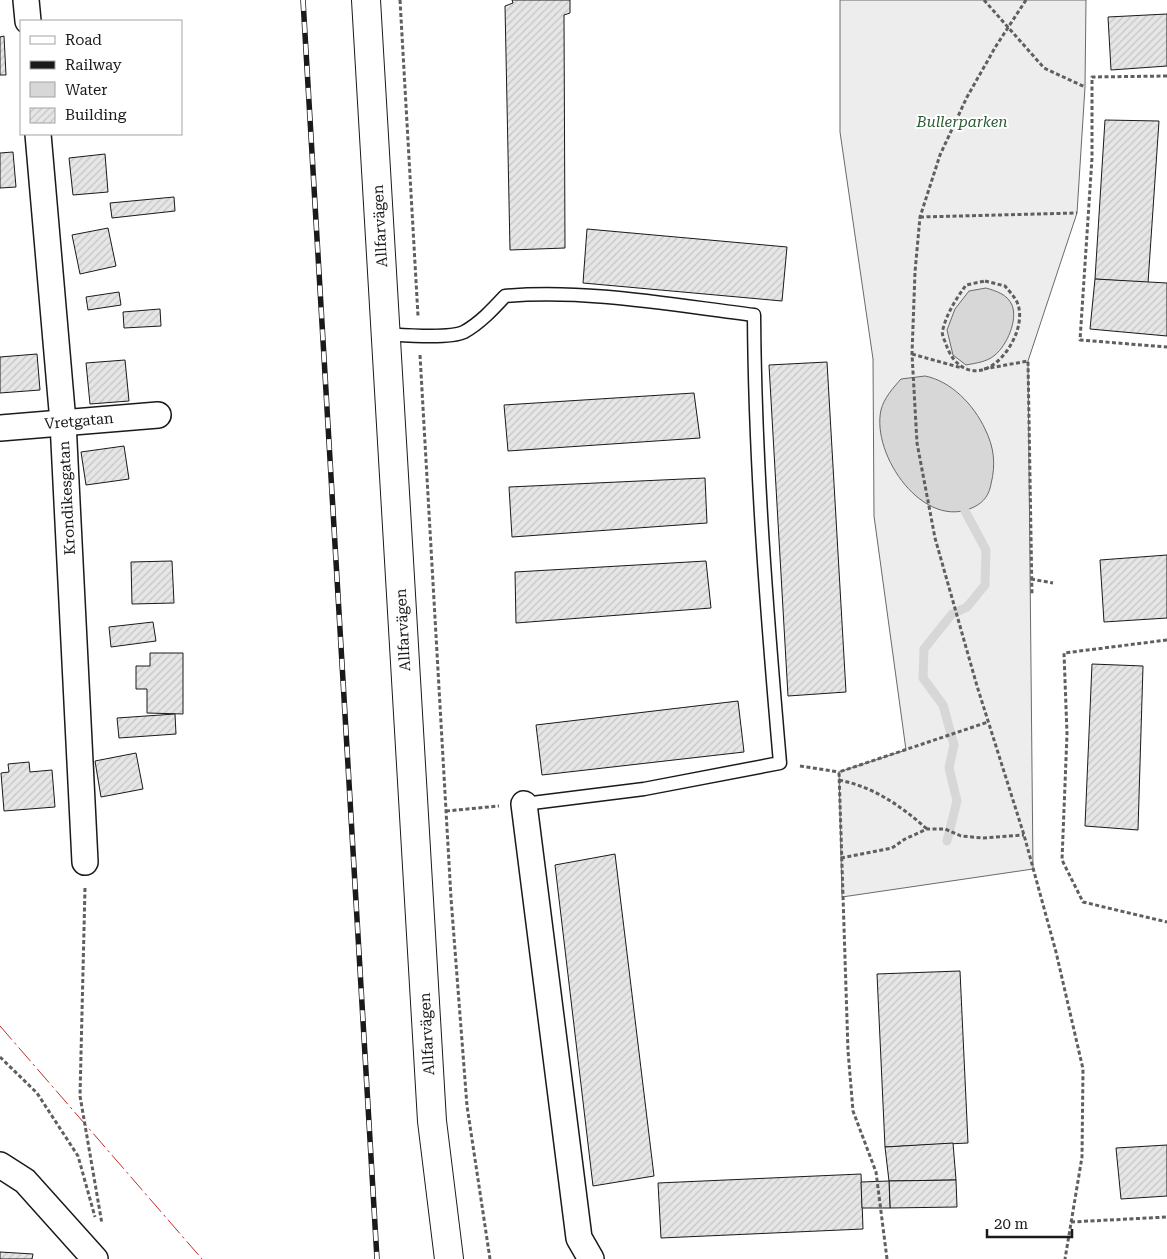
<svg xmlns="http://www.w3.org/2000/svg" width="1167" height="1259" font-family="'Roboto Serif',serif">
	<defs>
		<pattern id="building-hatch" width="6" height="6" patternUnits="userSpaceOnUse" patternTransform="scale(1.25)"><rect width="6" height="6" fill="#e6e6e6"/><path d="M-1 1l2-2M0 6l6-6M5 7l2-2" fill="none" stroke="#c5c5c5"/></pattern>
	</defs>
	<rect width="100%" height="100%" fill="#fff"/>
	<path fill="#ededed" stroke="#6a6a6a" d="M 840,0 L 1086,0 L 1085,87 L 1077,213 L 1028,361 L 1033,869 L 842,897 L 839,772 L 906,750 L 874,516 L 873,359 L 840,132 Z"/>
	<g fill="#d7d7d7" stroke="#6a6a6a">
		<path d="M 986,288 C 996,291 1007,294 1012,305 C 1018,320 1007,345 995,355 C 987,362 976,363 966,365 L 953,355 L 947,330 L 955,309 L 969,291 Z"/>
		<path d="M 925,376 C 951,381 974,405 985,429 C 994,447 996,464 991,484 C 989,495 984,502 974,507 C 924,532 871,455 881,410 C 884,398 893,388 901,379 Z"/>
	</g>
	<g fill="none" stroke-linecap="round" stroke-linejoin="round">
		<path stroke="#d7d7d7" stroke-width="9" d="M 947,841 L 957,801 L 949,768 L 954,745 L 943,705 L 923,678 L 924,649 L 952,614 L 967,607 L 985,585 L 986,550 L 965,511"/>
	</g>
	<g fill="url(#building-hatch)" stroke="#1a1a1a">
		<path d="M 512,0 L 570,0 L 570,13 L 564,15 L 565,248 L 510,250 L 505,6 L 513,3 Z"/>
		<path d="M 1167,14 L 1167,66 L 1111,70 L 1108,17 Z"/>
		<path d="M 4,36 L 6,75 L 0,75 L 0,37 Z"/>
		<path d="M 1105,120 L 1159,121 L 1148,283 L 1095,279 Z"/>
		<path d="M 13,152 L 16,187 L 0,188 L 0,153 Z"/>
		<path d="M 105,154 L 108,192 L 73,195 L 69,158 Z"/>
		<path d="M 174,197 L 175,211 L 112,218 L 110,203 Z"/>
		<path d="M 108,228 L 116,266 L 80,274 L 72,235 Z"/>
		<path d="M 587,229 L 787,247 L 782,301 L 583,283 Z"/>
		<path d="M 1095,279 L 1167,283 L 1167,336 L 1090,329 Z"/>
		<path d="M 119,292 L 121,305 L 88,310 L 86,297 Z"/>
		<path d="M 160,309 L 161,326 L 124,328 L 123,312 Z"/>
		<path d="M 37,354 L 40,390 L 0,393 L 0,357 Z"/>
		<path d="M 125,360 L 129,401 L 90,404 L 86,363 Z"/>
		<path d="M 827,362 L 846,692 L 788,696 L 769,365 Z"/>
		<path d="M 694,393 L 700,438 L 508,451 L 504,405 Z"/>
		<path d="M 124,446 L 129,479 L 86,485 L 81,452 Z"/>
		<path d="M 705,478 L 707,523 L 512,537 L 509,487 Z"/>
		<path d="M 1167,555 L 1167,618 L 1104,622 L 1100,560 Z"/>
		<path d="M 172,561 L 174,603 L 132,604 L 131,562 Z"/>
		<path d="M 706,561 L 711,608 L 516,623 L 515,572 Z"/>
		<path d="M 153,622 L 156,641 L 111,647 L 109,627 Z"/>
		<path d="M 150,653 L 183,653 L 183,714 L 147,713 L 147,689 L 136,689 L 136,666 L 150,666 Z"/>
		<path d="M 1092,664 L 1143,666 L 1138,830 L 1085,826 Z"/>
		<path d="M 738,701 L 744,752 L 542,775 L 536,725 Z"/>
		<path d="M 175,714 L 176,734 L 119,738 L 117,718 Z"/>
		<path d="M 136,753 L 143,789 L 101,797 L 95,761 Z"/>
		<path d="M 29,762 L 30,772 L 52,770 L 55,807 L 4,811 L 1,773 L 9,772 L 8,764 Z"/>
		<path d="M 615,854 L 654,1176 L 593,1186 L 555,865 Z"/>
		<path d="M 960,971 L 968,1143 L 885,1147 L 877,974 Z"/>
		<path d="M 953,1143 L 956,1180 L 889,1181 L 885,1147 Z"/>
		<path d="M 1167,1145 L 1167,1196 L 1121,1199 L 1116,1148 Z"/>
		<path d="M 861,1174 L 863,1229 L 661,1238 L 658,1183 Z"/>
		<path d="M 956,1180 L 957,1207 L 890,1208 L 889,1181 Z"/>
		<path d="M 889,1181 L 890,1208 L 862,1208 L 861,1182 Z"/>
		<path d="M 0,1252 L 33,1254 L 32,1259 L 0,1259 Z"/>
	</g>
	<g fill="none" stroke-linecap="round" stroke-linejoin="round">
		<defs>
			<path id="service" d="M 386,334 C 403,335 449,339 464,332 C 480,323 492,310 505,296 C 587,289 672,305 754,315 C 755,465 767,614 780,763 L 644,789 L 524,804"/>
			<g id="minor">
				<path d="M 26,0 L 28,21"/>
				<path d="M 38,134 L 63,422 L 85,862"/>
				<path d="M 0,428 L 158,415"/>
				<path d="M 524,804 L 579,1238 L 591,1259"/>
				<path d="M 0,1165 L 25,1181 L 95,1259"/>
			</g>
			<path id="tertiary" d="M 366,0 L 432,1121 L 449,1259"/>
		</defs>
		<use href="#service" stroke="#1a1a1a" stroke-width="15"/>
		<use href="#minor" stroke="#1a1a1a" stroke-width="28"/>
		<use href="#tertiary" stroke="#1a1a1a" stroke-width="30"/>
		<g stroke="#5f5f5f" stroke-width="3" stroke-dasharray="4 2.5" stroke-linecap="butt">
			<path d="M 400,0 L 418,316"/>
			<path d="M 984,0 L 1044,68 L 1085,87"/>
			<path d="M 1026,0 L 996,46 L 967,97 L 940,155 L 920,217 L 915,272 L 912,354 L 917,443 L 935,538 L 977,686 L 1024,835 L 1056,952 L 1083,1069 L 1082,1157 L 1065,1259"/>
			<path d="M 1167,76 L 1092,77 L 1092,158 L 1080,340 L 1167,347"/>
			<path d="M 920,217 L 1077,213"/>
			<path d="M 985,281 L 1005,286 C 1009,291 1014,296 1017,302 C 1027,324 1007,361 985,369 C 966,376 951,361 946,344 C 944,339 941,334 943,329 C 947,313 956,299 966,285 Z"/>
			<path d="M 912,354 L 962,368"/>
			<path d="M 420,355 L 451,898 L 467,1106 L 490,1259"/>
			<path d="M 984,369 L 1028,361 L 1032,595"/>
			<path d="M 1031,579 L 1053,583"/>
			<path d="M 1167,640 L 1064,653 L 1067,734 L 1062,860 L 1083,902 L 1167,922"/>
			<path d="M 800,766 L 839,772"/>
			<path d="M 839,780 C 874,787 901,806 927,829"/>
			<path d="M 446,811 L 499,806"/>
			<path d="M 841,858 L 892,848 L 905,839 L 927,829 L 945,829 L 961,836 L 983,838 L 1024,835"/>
			<path d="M 85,888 L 80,1096 L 102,1224"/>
			<path d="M 0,1057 L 37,1093 L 78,1156 L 95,1217"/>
			<path d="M 1071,1222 L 1167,1217"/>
			<path d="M 887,1259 L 876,1172 L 853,1111 L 848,1051 L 839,772 L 988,722"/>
		</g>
		<use href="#service" stroke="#fff" stroke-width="12"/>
		<use href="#minor" stroke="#fff" stroke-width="25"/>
		<use href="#tertiary" stroke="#fff" stroke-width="28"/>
		<defs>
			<path id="rail" d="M 303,0 L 377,1259"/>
		</defs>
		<use href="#rail" stroke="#1a1a1a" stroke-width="5.5"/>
		<use href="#rail" stroke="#fff" stroke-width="4" stroke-dasharray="11" stroke-linecap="butt"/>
		<path stroke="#c62828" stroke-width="1" stroke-dasharray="18 4 2.5 4" stroke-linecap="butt" d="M 0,1026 L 202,1259"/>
	</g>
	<g text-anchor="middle" stroke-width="4" stroke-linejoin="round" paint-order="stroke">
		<g font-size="15" font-style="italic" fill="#2b5a34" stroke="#fff">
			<text x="962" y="127">Bullerparken</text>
		</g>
		<g font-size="15" fill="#1a1a1a" stroke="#fff">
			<text transform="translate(380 226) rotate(-93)" y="5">Allfarvägen</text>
			<text transform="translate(79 421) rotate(-5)" y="5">Vretgatan</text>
			<text transform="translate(67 498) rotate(-93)" y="5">Krondikesgatan</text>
			<text transform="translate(403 630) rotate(-93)" y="5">Allfarvägen</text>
			<text transform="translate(427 1034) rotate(-93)" y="5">Allfarvägen</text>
		</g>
	</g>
	<rect x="20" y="20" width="162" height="115" fill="#ffffff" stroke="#a3a3a3"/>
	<rect x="30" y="36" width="25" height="8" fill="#ffffff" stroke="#a3a3a3"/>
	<text x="65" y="45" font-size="15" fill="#1a1a1a">Road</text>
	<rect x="30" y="61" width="25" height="8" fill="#1a1a1a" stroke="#a3a3a3"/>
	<text x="65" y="70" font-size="15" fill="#1a1a1a">Railway</text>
	<rect x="30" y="82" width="25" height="15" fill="#d7d7d7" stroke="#a3a3a3"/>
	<text x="65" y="95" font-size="15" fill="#1a1a1a">Water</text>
	<rect x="30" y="108" width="25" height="15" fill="url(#building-hatch)" stroke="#a3a3a3"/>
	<text x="65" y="120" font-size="15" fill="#1a1a1a">Building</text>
	<path d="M987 1229v8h85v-8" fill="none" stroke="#1a1a1a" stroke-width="2.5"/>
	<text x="994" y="1229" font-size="15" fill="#1a1a1a" stroke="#ffffff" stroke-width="4" paint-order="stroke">20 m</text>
</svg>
